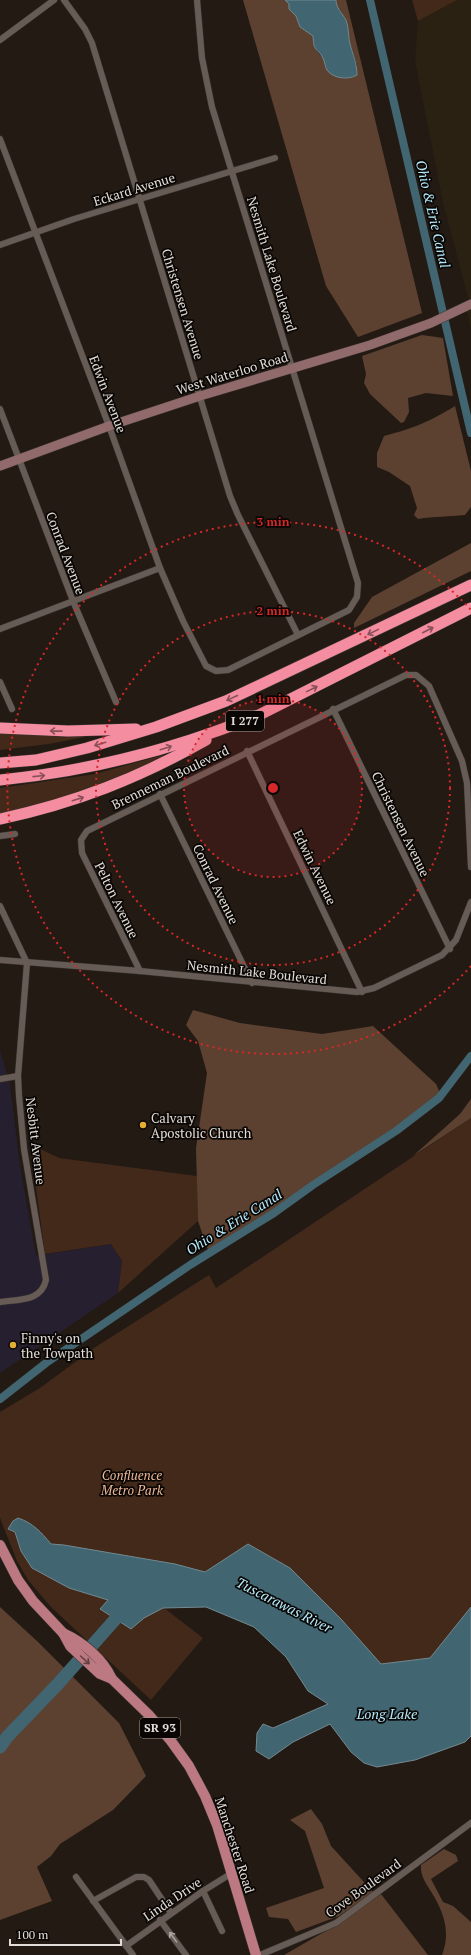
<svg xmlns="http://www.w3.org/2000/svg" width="471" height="1955" font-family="'PT Serif',serif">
	<rect width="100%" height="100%" fill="#231a14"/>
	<path fill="#261f2f" d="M 0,1050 L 10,1085 L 20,1166 L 36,1256 L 111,1244 L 122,1261 L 118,1293 L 0,1373 Z"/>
	<path fill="#2b2112" d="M 457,0 L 471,0 L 471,329 L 466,307 L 470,305 L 443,202 L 415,61 L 418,21 Z"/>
	<g fill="#42291a">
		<path d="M 412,0 L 457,0 L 418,21 Z"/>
		<path d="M 0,732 L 85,735 L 85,737 L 49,744 L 0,750 Z"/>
		<path d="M 163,755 L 164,758 L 91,789 L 35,806 L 0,815 L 0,788 L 95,774 Z"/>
		<path d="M 471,1118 L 471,1736 L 465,1742 L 415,1760 L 377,1767 L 364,1763 L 351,1752 L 328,1704 L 308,1691 L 286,1657 L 254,1627 L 206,1607 L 164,1608 L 203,1638 L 151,1700 L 51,1607 L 28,1580 L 17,1561 L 0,1518 L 0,1412 L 40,1388 L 97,1346 L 209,1275 L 216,1288 Z"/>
		<path d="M 30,1144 L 59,1158 L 197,1176 L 198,1221 L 118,1293 L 122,1261 L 111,1244 L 45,1254 Z"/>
	</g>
	<g fill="#5c4131">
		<path d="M 243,0 L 285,0 L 289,4 L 290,9 L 296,16 L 300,27 L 313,36 C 315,64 334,61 357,66 L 350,43 L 346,20 L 337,6 L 336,0 L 346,0 L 422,313 L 358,337 L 326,286 Z"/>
		<path d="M 422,335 L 443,338 L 453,396 L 426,393 L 408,398 L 409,412 L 404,422 L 401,423 L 370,394 L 364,383 L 366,374 L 362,356 Z"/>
		<path d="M 455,406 L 471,471 L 471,507 L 465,515 C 449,517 434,516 418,519 L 414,515 L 417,508 L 410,486 L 389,472 L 377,467 L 377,453 L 384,436 C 414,428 429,422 455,406 Z"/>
		<path d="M 471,543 L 471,571 L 354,628 L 354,623 L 372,597 Z"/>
		<path d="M 193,1010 L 240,1023 L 322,1034 L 373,1026 L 436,1084 L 441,1095 C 368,1154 289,1204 209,1253 L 198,1221 L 196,1148 L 207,1073 L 198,1041 L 186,1025 Z"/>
		<path d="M 471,1099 L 471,1118 L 413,1156 L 460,1114 Z"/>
		<path d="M 0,1607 L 38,1642 L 119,1723 L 146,1776 L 113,1810 L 60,1844 L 51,1856 L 37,1867 L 52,1901 L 0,1920 Z"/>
		<path d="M 311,1809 L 322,1824 L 331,1846 L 373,1892 L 339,1916 L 296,1932 L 288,1919 L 269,1917 L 266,1908 L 324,1888 L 305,1831 L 290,1820 Z"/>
		<path d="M 444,1849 L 456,1855 L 458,1861 L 431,1879 L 443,1902 L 453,1906 L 471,1922 L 471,1955 L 442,1955 C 451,1933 444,1913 432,1893 C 426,1883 420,1876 421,1865 Z"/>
		<path d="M 381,1894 L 428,1955 L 284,1955 L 331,1928 Z"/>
	</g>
	<g fill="#416571" stroke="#728990">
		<path d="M 285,0 L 336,0 C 336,8 342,13 346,20 C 349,28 348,36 350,44 C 353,55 357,64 357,75 C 349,80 333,79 327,70 C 325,67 325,62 323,58 C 316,46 314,53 313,36 L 300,27 L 296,16 L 289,9 L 289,4 Z"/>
		<path d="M 18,1518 C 33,1523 41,1532 51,1544 L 64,1545 L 175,1564 L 205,1572 L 248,1544 L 290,1568 L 341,1619 L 381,1664 L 430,1658 L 471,1607 L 471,1736 L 465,1742 L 415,1760 L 377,1767 L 364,1763 L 351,1752 L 330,1724 L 293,1742 L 269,1759 L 256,1751 L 257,1733 L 263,1724 L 273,1728 L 328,1704 L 308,1691 L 286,1657 L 254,1627 L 206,1607 L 163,1608 L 144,1618 L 131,1629 L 100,1609 L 108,1600 L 69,1588 L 32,1568 L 21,1551 L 15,1532 L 8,1529 L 13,1521 Z"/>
	</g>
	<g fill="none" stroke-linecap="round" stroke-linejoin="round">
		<g stroke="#416571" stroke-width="8">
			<path d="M 370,0 L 471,433"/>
			<path d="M 0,1399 L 46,1363 L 190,1265 L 274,1213 L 313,1185 L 396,1131 L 439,1098 L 471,1056"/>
		</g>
		<path stroke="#416571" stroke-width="13" d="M 0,1747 L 7,1737 L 57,1685 L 127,1606"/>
		<defs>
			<g id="minor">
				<path d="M 64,0 L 85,29 L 92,43 L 230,496 L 238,515 L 298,635"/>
				<path d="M 0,40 L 54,0"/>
				<path d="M 0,139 L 109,426 L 160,568 L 183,621 L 206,666 L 216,671 L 228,670 L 349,610 L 357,597 L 358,583 L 212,107 L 202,58 L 197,0"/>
				<path d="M 0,245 L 74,219 L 275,158"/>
				<path d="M 0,409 L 73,601 L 116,702"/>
				<path d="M 0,629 L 160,568"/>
				<path d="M 0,682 L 12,709"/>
				<path d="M 333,709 L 450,949"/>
				<path d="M 247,751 L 362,992"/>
				<path d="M 160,794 L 252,983"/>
				<path d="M 0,836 L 15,834"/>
				<path d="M 0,906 L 27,963 L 18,1076 L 19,1096 L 24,1149 L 46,1280 C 41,1302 19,1299 0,1302"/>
				<path d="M 0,960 L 140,971 L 357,992 L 374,988 L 442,955 L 456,940 L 471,902"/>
				<path d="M 140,971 L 82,853 L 81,840 L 87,831 L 406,675 L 416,675 L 429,686 L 462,761 L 467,783 L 471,867"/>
				<path d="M 0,1079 L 18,1076"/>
				<path d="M 76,1877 L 133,1955"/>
				<path d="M 203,1891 L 222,1931"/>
				<path d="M 93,1901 L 136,1877 L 144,1877 L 149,1880 L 171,1913"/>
				<path d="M 160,1920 L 186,1955"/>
				<path d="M 126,1946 L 203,1891 L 232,1873"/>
				<path d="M 260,1955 L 336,1923 L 471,1823"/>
			</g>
			<path id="secondary" d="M 0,466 L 109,426 L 200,396 L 370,345 L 431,323 L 471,304"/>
			<g id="primary">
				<path d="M 0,1545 L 18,1580 L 33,1601 L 63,1633 L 70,1646 L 100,1674 L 112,1679 L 149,1715 L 171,1741 L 189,1766 L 205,1796 L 217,1825 L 256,1955"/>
				<path d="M 63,1633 C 83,1642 103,1659 112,1679"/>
			</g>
			<g id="motorway">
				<path d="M 0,728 L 68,731 L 136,729"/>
				<path d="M 0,763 L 36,760 L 87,748 L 156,727 L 226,701 L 471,585"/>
				<path d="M 0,780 C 90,771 177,749 261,714 L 471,608"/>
				<path d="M 0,819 C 75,803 139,778 206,740"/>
			</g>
		</defs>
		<use href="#minor" stroke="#3b3531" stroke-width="7"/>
		<use href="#secondary" stroke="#3b3531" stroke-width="10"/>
		<use href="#primary" stroke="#3b3531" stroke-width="11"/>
		<use href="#motorway" stroke="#3b3531" stroke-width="12"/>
		<use href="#minor" stroke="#675c55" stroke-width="6"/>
		<use href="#secondary" stroke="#916b6c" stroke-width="9"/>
		<use href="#primary" stroke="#bc7982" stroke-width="10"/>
		<use href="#motorway" stroke="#f48da0" stroke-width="11"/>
	</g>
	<defs><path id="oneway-shaft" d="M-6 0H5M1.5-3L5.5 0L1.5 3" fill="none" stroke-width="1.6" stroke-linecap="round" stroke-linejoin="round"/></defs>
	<g stroke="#8a505a">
		<use href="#oneway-shaft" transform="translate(428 630) rotate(-27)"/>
		<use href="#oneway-shaft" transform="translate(373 632) rotate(154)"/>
		<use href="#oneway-shaft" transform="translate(312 689) rotate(-26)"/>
		<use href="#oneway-shaft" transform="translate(232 698) rotate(155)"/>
		<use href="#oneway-shaft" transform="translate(56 731) rotate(-179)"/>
		<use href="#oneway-shaft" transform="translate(100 744) rotate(163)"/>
		<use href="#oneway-shaft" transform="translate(166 748) rotate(-18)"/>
		<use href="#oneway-shaft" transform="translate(39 776) rotate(-6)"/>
		<use href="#oneway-shaft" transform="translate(78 799) rotate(-18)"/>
	</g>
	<use stroke="#624043" href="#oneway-shaft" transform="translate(85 1660) rotate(42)"/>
	<use stroke="#aba39e" href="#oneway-shaft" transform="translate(173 1937) rotate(-126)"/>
	<circle cx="273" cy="788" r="89" fill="#d62828" fill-opacity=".12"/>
	<g fill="none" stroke="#d62828" stroke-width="2" stroke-dasharray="2 4">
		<circle cx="273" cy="788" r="89"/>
		<circle cx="273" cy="788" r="177"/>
		<path d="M471 966A266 266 0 1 1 471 610"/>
	</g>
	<g fill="#e2ae34" stroke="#090604" stroke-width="1.5">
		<circle cx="143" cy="1125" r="4"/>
		<circle cx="13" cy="1345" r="4"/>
	</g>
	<g text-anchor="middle" stroke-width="3.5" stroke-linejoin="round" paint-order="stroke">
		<g fill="#090604" stroke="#a29c99" stroke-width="1">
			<rect x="226" y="711" width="38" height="20" rx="3"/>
			<rect x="140" y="1718" width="40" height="20" rx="3"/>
		</g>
		<g font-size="12" font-weight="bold" fill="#e3ddd9">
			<text x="245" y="725">I 277</text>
			<text x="160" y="1732">SR 93</text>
		</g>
		<g font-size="13" fill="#e3ddd9" stroke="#090604">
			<text transform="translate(134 189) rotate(-17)" y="5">Eckard Avenue</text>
			<text transform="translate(272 264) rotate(73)" y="5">Nesmith Lake Boulevard</text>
			<text transform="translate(183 304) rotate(73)" y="5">Christensen Avenue</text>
			<text transform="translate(232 373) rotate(-17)" y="5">West Waterloo Road</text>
			<text transform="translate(108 394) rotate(69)" y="5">Edwin Avenue</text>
			<text transform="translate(66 553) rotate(69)" y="5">Conrad Avenue</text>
			<text transform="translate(170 777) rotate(-26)" y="5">Brenneman Boulevard</text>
			<text transform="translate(401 824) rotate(64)" y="5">Christensen Avenue</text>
			<text transform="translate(315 867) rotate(64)" y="5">Edwin Avenue</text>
			<text transform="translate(216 884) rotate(64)" y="5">Conrad Avenue</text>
			<text transform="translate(117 900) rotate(64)" y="5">Pelton Avenue</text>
			<text transform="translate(257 972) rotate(6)" y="5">Nesmith Lake Boulevard</text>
			<text transform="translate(36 1141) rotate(83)" y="5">Nesbitt Avenue</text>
			<text transform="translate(235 1845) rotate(72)" y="5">Manchester Road</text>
			<text transform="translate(363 1888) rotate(-36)" y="5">Cove Boulevard</text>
			<text transform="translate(172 1899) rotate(-34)" y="5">Linda Drive</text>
		</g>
		<g font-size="13" fill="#e3ddd9" stroke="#090604" text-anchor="start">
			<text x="151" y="1123">Calvary<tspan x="151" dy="15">Apostolic Church</tspan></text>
			<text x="21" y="1343">Finny's on<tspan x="21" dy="15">the Towpath</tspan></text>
		</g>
		<g font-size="13" font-style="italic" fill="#edb798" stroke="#090604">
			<text x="132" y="1480">Confluence<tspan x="132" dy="15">Metro Park</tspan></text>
		</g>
		<g font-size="14" font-style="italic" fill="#b4eafc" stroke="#090604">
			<text transform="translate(433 214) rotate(77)" y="5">Ohio &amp; Erie Canal</text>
			<text transform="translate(234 1222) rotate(-32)" y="5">Ohio &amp; Erie Canal</text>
			<text transform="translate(284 1605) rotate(27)" y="5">Tuscarawas River</text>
			<text x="387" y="1719">Long Lake</text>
		</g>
	</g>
	<circle cx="273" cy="788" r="6" fill="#d62828" stroke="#090604" stroke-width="2"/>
	<g font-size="12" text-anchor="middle" font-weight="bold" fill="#d62828" stroke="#090604" stroke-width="3.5" stroke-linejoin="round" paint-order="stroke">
		<text x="273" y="526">3 min</text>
		<text x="273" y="615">2 min</text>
		<text x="273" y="703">1 min</text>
	</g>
	<path d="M10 1939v6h111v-6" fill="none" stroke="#e3ddd9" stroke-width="2"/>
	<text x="16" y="1939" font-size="12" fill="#e3ddd9" stroke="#090604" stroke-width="3" paint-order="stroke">100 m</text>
</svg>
